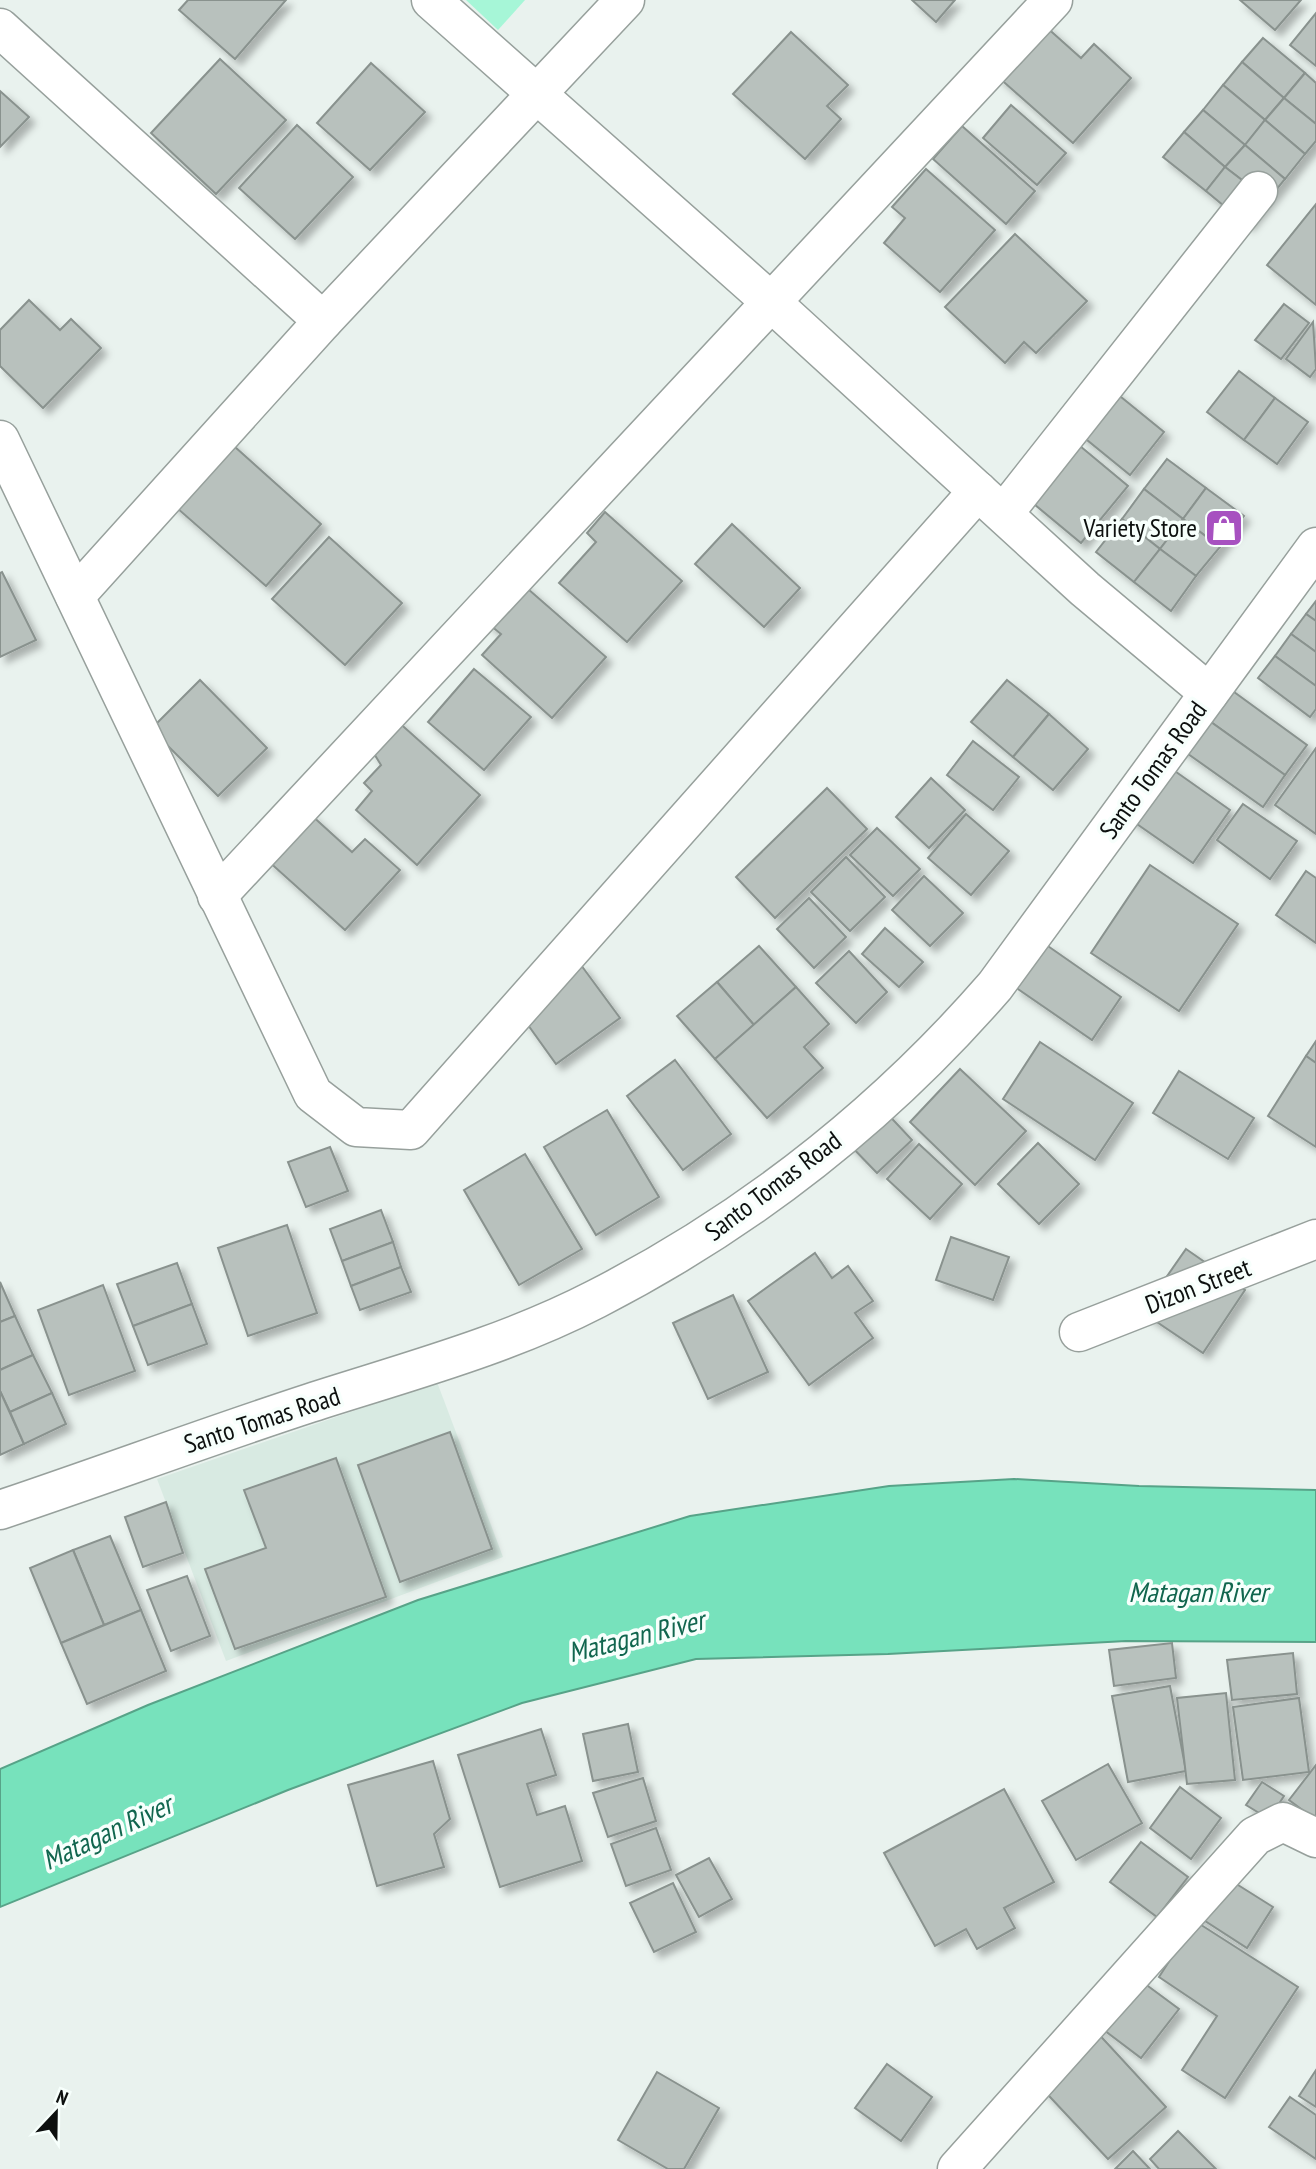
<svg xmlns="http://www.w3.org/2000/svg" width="1316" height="2169" font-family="'PT Sans Narrow',sans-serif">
	<defs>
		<filter id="shadow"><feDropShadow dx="6" dy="6" stdDeviation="3.5" flood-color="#0004"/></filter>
	</defs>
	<rect width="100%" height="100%" fill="#e9f2ee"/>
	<path fill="#d8eae2" d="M 437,1382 L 503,1557 L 226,1661 L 157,1479 Z"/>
	<path fill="#a6f6d7" d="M 466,0 L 525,0 L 498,30 Z"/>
	<path fill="#77e2bc" stroke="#57a388" stroke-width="2" d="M 1014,1479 L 1139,1486 L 1316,1490 L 1316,1642 L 1126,1641 L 888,1654 L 696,1659 L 522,1703 L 288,1790 L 0,1907 L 0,1769 L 148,1705 L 418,1600 L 690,1516 L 889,1486 Z"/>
	<g fill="#b8c1bd" stroke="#89928e" stroke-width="2" filter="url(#shadow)">
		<path d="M 188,0 L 286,0 L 235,59 L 179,10 Z"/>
		<path d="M 912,0 L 955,0 L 936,22 Z"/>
		<path d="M 1240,0 L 1301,0 L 1275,30 Z"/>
		<path d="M 1316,13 L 1316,66 L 1290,45 Z"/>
		<path d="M 1044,25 L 1081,58 L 1094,44 L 1131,78 L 1073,143 L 997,76 Z"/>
		<path d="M 791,32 L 848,85 L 827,106 L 841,119 L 805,159 L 733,94 Z"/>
		<path d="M 1263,38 L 1305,73 L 1284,98 L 1242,62 Z"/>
		<path d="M 220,59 L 286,120 L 216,194 L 151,133 Z"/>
		<path d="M 1242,62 L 1284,98 L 1265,120 L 1223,85 Z"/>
		<path d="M 371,63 L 425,112 L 370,170 L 317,123 Z"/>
		<path d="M 1305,73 L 1316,83 L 1316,124 L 1284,98 Z"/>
		<path d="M 1223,85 L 1265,120 L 1245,145 L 1203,110 Z"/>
		<path d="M 0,91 L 29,117 L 0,147 Z"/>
		<path d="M 1284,98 L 1316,124 L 1316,141 L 1305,154 L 1265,120 Z"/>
		<path d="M 1011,105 L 1066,153 L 1037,185 L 983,138 Z"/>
		<path d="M 1203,110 L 1245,145 L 1225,167 L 1184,132 Z"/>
		<path d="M 1265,120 L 1305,154 L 1285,179 L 1245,145 Z"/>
		<path d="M 297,125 L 353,177 L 295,239 L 239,188 Z"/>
		<path d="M 962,126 L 1035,191 L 1006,224 L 933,159 Z"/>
		<path d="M 1184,132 L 1225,167 L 1206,191 L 1163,157 Z"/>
		<path d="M 1245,145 L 1285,179 L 1268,200 L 1225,167 Z"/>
		<path d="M 1225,167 L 1268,200 L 1247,225 L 1206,191 Z"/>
		<path d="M 926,169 L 995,230 L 940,292 L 884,243 L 905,218 L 892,207 Z"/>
		<path d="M 1316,204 L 1316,305 L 1267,265 Z"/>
		<path d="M 1015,234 L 1087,301 L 1036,353 L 1024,342 L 1005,363 L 945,307 Z"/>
		<path d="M 29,300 L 60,330 L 71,319 L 101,348 L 43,408 L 0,366 L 0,330 Z"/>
		<path d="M 1284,304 L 1309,323 L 1281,359 L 1255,340 Z"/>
		<path d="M 1313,322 L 1316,369 L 1310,377 L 1286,359 Z"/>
		<path d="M 1239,371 L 1275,398 L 1244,440 L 1207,412 Z"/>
		<path d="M 1110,388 L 1164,432 L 1130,475 L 1076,431 Z"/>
		<path d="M 1275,398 L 1308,422 L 1277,464 L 1244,440 Z"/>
		<path d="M 225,438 L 321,524 L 266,586 L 169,501 Z"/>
		<path d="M 1080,446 L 1128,486 L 1081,543 L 1034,504 Z"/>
		<path d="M 1167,459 L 1206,488 L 1183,519 L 1144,489 Z"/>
		<path d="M 1206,488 L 1244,516 L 1220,547 L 1183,519 Z"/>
		<path d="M 1144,489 L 1183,519 L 1160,549 L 1122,519 Z"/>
		<path d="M 605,512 L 682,581 L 627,642 L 559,583 L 596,542 L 587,533 Z"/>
		<path d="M 1122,519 L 1160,549 L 1134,582 L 1096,552 Z"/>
		<path d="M 1183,519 L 1220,547 L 1196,576 L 1160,549 Z"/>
		<path d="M 732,524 L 800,588 L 764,627 L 695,564 Z"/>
		<path d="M 329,537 L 402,603 L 345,665 L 272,599 Z"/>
		<path d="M 1160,549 L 1196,576 L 1171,611 L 1134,582 Z"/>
		<path d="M 2,572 L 36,640 L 0,657 L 0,573 Z"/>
		<path d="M 520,582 L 606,657 L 552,718 L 482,655 L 501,634 L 485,621 Z"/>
		<path d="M 1316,601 L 1316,621 L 1306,614 Z"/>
		<path d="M 1306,614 L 1316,621 L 1316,652 L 1291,634 Z"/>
		<path d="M 1291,634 L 1316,652 L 1316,686 L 1275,656 Z"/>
		<path d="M 1275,656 L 1316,686 L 1316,709 L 1310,717 L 1258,678 Z"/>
		<path d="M 474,669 L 531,717 L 484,770 L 428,722 Z"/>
		<path d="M 200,680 L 267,748 L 218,796 L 151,729 Z"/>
		<path d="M 1007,680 L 1049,714 L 1013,757 L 971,722 Z"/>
		<path d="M 1219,681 L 1307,745 L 1285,775 L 1197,712 Z"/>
		<path d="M 1197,712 L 1285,775 L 1263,807 L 1174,744 Z"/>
		<path d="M 1049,714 L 1088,749 L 1053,790 L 1013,757 Z"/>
		<path d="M 395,719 L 480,795 L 417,865 L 356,810 L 372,791 L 364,783 L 381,765 L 370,747 Z"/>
		<path d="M 973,741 L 1019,777 L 993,810 L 947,775 Z"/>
		<path d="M 1316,748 L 1316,834 L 1275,805 Z"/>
		<path d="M 1162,762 L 1230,810 L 1193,863 L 1124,815 Z"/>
		<path d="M 931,778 L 965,810 L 929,848 L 896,817 Z"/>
		<path d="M 827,788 L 867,829 L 775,918 L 736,877 Z"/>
		<path d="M 1243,804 L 1297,841 L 1270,879 L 1217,840 Z"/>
		<path d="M 309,813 L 352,852 L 365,839 L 400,870 L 345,930 L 267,860 Z"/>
		<path d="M 966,814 L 1009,851 L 971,895 L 928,858 Z"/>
		<path d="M 877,828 L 920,869 L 893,896 L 850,855 Z"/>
		<path d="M 846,857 L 885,897 L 850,931 L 811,892 Z"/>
		<path d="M 1150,865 L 1238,924 L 1179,1011 L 1091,953 Z"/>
		<path d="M 1306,871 L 1316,878 L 1316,943 L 1276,915 Z"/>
		<path d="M 924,876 L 963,913 L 930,946 L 892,910 Z"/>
		<path d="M 809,898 L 846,937 L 814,968 L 777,929 Z"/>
		<path d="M 885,928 L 923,962 L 899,987 L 862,954 Z"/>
		<path d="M 1045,944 L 1121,997 L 1092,1040 L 1015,987 Z"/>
		<path d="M 759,946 L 796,987 L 754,1025 L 717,982 Z"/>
		<path d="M 849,951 L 887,992 L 856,1023 L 816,983 Z"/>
		<path d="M 581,965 L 620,1018 L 556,1064 L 518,1011 Z"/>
		<path d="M 717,982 L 754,1025 L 715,1059 L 677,1016 Z"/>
		<path d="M 796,987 L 829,1024 L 804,1047 L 823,1068 L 767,1118 L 715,1059 Z"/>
		<path d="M 1316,1041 L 1316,1063 L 1306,1056 Z"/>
		<path d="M 1040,1042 L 1133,1103 L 1095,1160 L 1003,1099 Z"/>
		<path d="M 1306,1056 L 1316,1063 L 1316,1147 L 1268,1116 Z"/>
		<path d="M 675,1060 L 731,1134 L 683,1170 L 627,1096 Z"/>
		<path d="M 960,1069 L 1026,1131 L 975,1185 L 910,1122 Z"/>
		<path d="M 1179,1071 L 1254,1118 L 1228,1159 L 1153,1113 Z"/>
		<path d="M 882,1108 L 912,1140 L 877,1173 L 846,1141 Z"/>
		<path d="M 607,1110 L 659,1197 L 596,1235 L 544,1147 Z"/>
		<path d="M 1038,1143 L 1079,1184 L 1039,1224 L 998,1184 Z"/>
		<path d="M 919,1144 L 962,1184 L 930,1219 L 887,1179 Z"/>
		<path d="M 330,1147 L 348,1191 L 306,1207 L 288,1162 Z"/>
		<path d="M 525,1154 L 582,1249 L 519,1285 L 464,1190 Z"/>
		<path d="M 381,1210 L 393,1242 L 342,1261 L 330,1229 Z"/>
		<path d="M 287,1225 L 317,1313 L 248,1336 L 218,1248 Z"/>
		<path d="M 951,1237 L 1009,1257 L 993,1300 L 936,1280 Z"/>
		<path d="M 393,1242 L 401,1267 L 351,1286 L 342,1261 Z"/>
		<path d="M 1186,1249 L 1245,1290 L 1203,1353 L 1142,1312 Z"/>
		<path d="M 815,1253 L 832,1278 L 848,1266 L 873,1301 L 855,1313 L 873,1338 L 809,1385 L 748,1301 Z"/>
		<path d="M 177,1263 L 192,1304 L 133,1326 L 117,1284 Z"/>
		<path d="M 401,1267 L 411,1292 L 360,1310 L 351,1286 Z"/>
		<path d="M 0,1282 L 15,1316 L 0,1322 Z"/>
		<path d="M 103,1285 L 135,1371 L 69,1395 L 38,1310 Z"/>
		<path d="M 733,1295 L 768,1372 L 708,1399 L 673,1323 Z"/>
		<path d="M 192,1304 L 207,1344 L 148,1365 L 133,1326 Z"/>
		<path d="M 15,1316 L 33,1355 L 0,1370 L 0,1322 Z"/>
		<path d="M 33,1355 L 52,1393 L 10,1412 L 0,1391 L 0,1370 Z"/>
		<path d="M 0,1391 L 24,1444 L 0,1455 Z"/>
		<path d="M 52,1393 L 66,1424 L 24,1444 L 10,1412 Z"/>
		<path d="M 450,1432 L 492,1549 L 400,1582 L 358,1465 Z"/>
		<path d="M 336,1458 L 386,1597 L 235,1649 L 205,1569 L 266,1548 L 244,1490 Z"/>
		<path d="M 166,1502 L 183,1553 L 143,1567 L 125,1517 Z"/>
		<path d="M 110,1536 L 141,1610 L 104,1625 L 73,1550 Z"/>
		<path d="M 73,1550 L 104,1625 L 61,1643 L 30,1568 Z"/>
		<path d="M 187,1576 L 210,1636 L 171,1651 L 147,1590 Z"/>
		<path d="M 141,1610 L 166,1671 L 87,1704 L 61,1643 Z"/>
		<path d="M 1172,1643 L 1176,1678 L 1114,1686 L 1109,1650 Z"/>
		<path d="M 1293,1653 L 1297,1694 L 1232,1700 L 1227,1660 Z"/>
		<path d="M 1170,1686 L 1186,1771 L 1128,1782 L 1112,1696 Z"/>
		<path d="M 1226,1693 L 1235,1780 L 1187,1784 L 1177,1698 Z"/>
		<path d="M 1299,1698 L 1309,1772 L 1243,1780 L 1233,1707 Z"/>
		<path d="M 628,1724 L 638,1772 L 593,1781 L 583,1734 Z"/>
		<path d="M 541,1729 L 556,1775 L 527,1784 L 537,1815 L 565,1806 L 582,1861 L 500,1887 L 458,1755 Z"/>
		<path d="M 433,1761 L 450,1819 L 434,1834 L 444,1867 L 377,1886 L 348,1785 Z"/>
		<path d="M 1108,1764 L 1142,1823 L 1076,1860 L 1042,1801 Z"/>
		<path d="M 1316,1765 L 1316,1820 L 1289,1800 Z"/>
		<path d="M 643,1778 L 656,1821 L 608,1837 L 593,1793 Z"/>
		<path d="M 1262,1782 L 1284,1796 L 1269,1819 L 1246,1805 Z"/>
		<path d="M 1180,1787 L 1221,1818 L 1191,1859 L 1150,1828 Z"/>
		<path d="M 1004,1789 L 1054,1882 L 1004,1908 L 1015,1928 L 977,1949 L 966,1929 L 935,1946 L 884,1853 Z"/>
		<path d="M 656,1828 L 671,1870 L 626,1886 L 611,1844 Z"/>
		<path d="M 1141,1842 L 1188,1877 L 1157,1917 L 1110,1882 Z"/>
		<path d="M 709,1858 L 732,1899 L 699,1917 L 676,1875 Z"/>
		<path d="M 1211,1868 L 1273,1907 L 1247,1948 L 1185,1908 Z"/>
		<path d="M 673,1883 L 696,1932 L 654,1952 L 630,1903 Z"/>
		<path d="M 1195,1921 L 1298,1987 L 1225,2098 L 1182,2070 L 1217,2016 L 1159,1977 Z"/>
		<path d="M 1129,1972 L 1179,2009 L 1141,2058 L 1092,2021 Z"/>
		<path d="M 1094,2029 L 1166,2107 L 1108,2159 L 1036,2082 Z"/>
		<path d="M 887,2064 L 932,2097 L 901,2141 L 855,2108 Z"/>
		<path d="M 1316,2070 L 1316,2107 L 1299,2096 Z"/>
		<path d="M 657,2072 L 719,2108 L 684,2169 L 668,2169 L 618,2140 Z"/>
		<path d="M 1290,2097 L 1316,2115 L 1316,2159 L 1269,2127 Z"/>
		<path d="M 1178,2131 L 1216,2169 L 1159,2169 L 1150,2159 Z"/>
		<path d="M 1133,2151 L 1150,2169 L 1115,2169 Z"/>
	</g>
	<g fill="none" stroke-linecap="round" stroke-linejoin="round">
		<defs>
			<g id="minor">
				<path d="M 431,0 L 770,301 L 1085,589 L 1209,693"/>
				<path d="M 0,28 L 323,321"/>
				<path d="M 0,440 L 313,1094 L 356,1127 L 411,1130 L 978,491"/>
				<path d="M 1004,513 L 1258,191"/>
				<path d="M 75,596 L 323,321 L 625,0"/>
				<path d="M 217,896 L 1053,0"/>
				<path d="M 1079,1332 L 1316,1239"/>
				<path d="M 957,2169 L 1255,1836 L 1283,1822 L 1316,1838"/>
			</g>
			<path id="tertiary" d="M 0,1510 C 104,1475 206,1437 310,1403 C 406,1372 505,1346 596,1299 C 748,1221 883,1115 995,986 L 1316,547"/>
		</defs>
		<use href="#minor" stroke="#97a09c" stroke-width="41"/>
		<use href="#tertiary" stroke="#97a09c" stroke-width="41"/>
		<use href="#minor" stroke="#fff" stroke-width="38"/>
		<use href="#tertiary" stroke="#fff" stroke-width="38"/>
	</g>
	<defs>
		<symbol id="shop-square" viewBox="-11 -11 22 22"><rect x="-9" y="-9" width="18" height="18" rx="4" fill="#a751c0" stroke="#f7fffc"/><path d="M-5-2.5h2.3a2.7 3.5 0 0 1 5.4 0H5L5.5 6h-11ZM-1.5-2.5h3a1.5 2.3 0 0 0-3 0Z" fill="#fff"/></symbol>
	</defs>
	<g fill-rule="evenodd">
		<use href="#shop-square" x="1202" y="506" width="44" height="44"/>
	</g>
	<g text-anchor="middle" stroke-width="7" stroke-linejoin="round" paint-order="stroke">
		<g font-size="26" fill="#0d100f" stroke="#f7fffc" text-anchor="end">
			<text x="1197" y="537">Variety Store</text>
		</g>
		<g font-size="26" fill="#0d100f" stroke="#f7fffc">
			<text transform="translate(1153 770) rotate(-54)" y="9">Santo Tomas Road</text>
			<text transform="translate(773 1186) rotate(-37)" y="9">Santo Tomas Road</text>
			<text transform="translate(1198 1286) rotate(-21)" y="9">Dizon Street</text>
			<text transform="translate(262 1420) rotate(-18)" y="9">Santo Tomas Road</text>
		</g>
		<g font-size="28" font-style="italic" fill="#10664e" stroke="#f7fffc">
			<text x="1198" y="1602">Matagan River</text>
			<text transform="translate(636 1636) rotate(-14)" y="10">Matagan River</text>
			<text transform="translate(107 1832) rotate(-25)" y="10">Matagan River</text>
		</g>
	</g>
	<g transform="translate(56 2113) rotate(22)" stroke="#f7fffc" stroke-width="5" paint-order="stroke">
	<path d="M0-5L12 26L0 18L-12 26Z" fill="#0d100f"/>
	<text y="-10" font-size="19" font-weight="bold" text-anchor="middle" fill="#0d100f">N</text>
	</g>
</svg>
